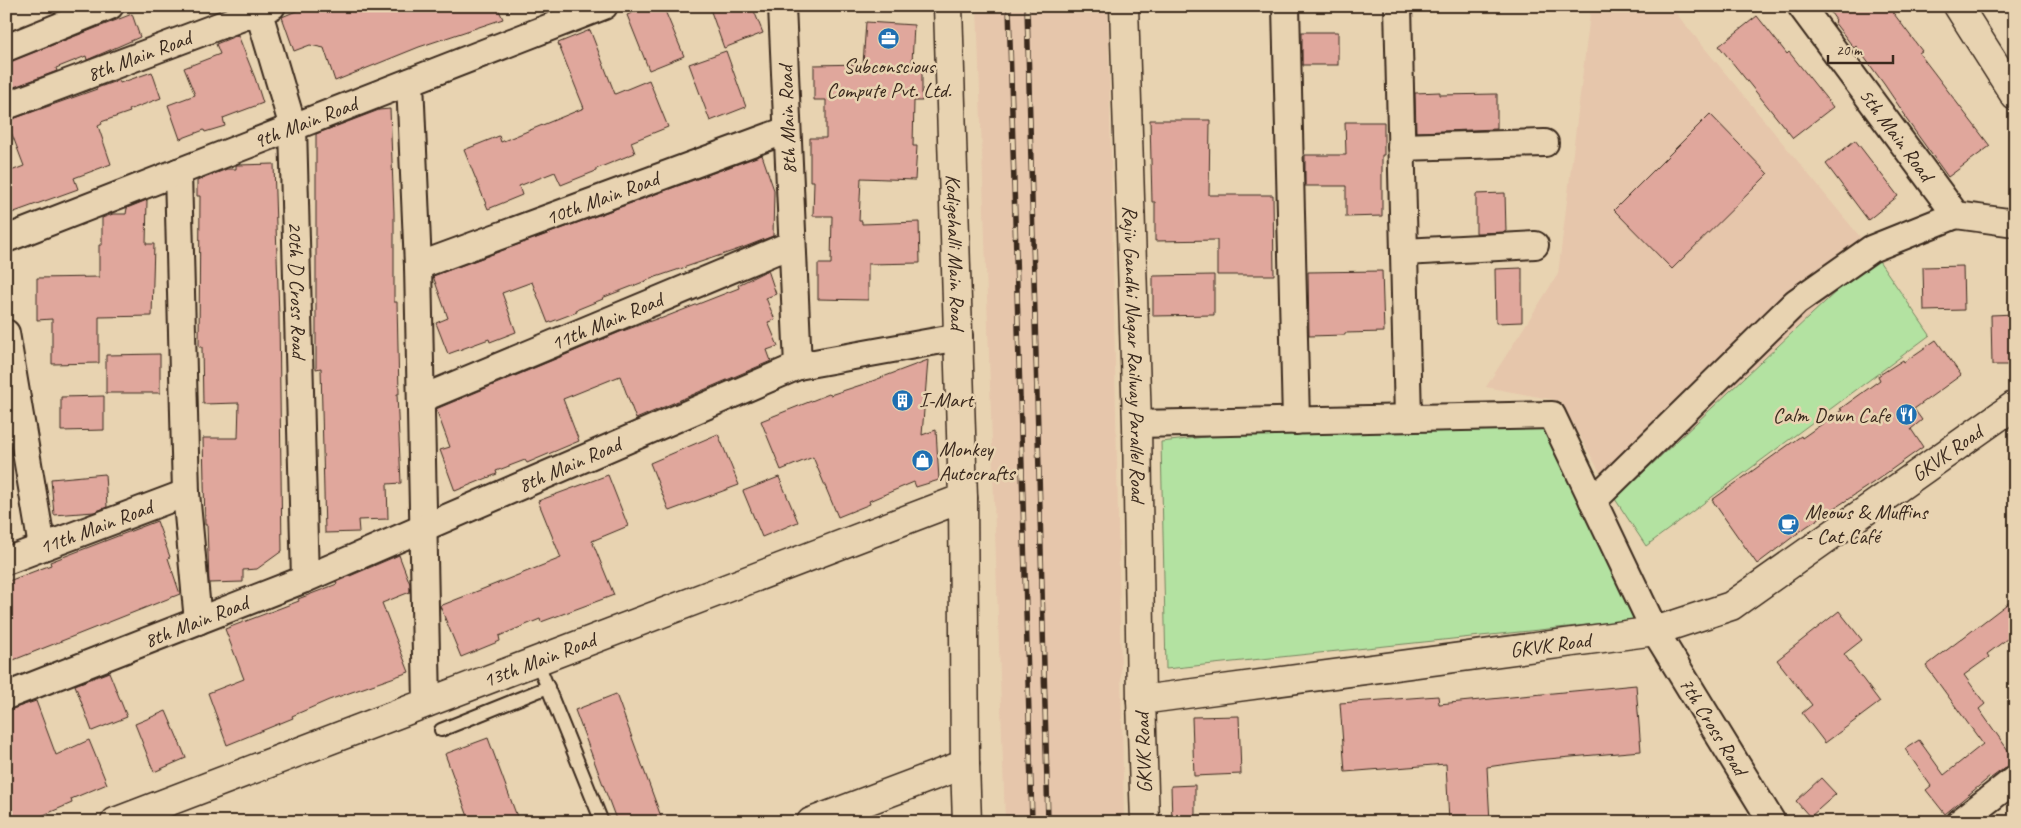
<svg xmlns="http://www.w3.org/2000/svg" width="2021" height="828" font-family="Caveat,sans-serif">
	<rect width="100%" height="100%" fill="#e8d3b1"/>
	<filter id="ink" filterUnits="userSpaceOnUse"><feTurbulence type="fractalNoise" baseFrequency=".02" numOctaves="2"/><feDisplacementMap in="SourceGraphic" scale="10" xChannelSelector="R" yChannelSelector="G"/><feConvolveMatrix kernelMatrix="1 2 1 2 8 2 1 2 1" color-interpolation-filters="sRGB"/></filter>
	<g filter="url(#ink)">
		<g fill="#e6c6ab">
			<path d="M 977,6 L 1108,6 L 1124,822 L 1005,822 Z"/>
			<path d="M 1591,6 L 1670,6 L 1875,255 L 1615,499 L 1560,401 L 1486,387 L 1558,274 Z"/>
		</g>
		<g fill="#b3e2a1" stroke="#778660">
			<path d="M 1875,255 L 1930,335 L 1646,546 L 1615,499 Z"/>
			<path d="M 1542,422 L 1634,620 L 1166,669 L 1161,442 L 1249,432 Z"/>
		</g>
		<g fill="#e0a79c" stroke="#3b2a1e">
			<path d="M 308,6 L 497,6 L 503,19 L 419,47 L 335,81 L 324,48 L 310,45 L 294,51 L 282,17 Z"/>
			<path d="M 648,6 L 663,6 L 684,56 L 649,70 L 627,15 Z"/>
			<path d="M 709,6 L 752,6 L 763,33 L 724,48 Z"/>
			<path d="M 1826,6 L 1888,6 L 1922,51 L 1919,53 L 1990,146 L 1948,177 L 1904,116 L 1905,115 L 1884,84 L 1856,46 L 1854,48 L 1834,22 L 1836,20 Z"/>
			<path d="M 132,14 L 140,37 L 87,60 L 86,56 L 56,68 L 57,71 L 6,90 L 6,63 Z"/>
			<path d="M 1757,16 L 1787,54 L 1789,52 L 1833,107 L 1793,138 L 1719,46 Z"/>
			<path d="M 866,22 L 914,25 L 912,63 L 922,63 L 922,101 L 914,101 L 913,146 L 917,146 L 915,180 L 861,178 L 859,221 L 862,221 L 862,224 L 919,222 L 920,263 L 868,264 L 868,300 L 818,299 L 818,264 L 831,264 L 832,216 L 813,216 L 814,181 L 810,181 L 810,138 L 826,138 L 826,100 L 814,100 L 814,65 L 863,64 Z"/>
			<path d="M 590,30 L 615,94 L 649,80 L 668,127 L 631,142 L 635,153 L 596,169 L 596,171 L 561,185 L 555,172 L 519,186 L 522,195 L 488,209 L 464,150 L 499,136 L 501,142 L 584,108 L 558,43 Z"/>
			<rect x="1302" y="32" width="36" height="33"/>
			<path d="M 238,35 L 255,78 L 263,103 L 223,118 L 225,126 L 205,132 L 204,130 L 180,139 L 168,105 L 195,95 L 184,68 L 220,54 L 216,44 Z"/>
			<path d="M 726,51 L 746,107 L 710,121 L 689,64 Z"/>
			<path d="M 152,72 L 161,98 L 129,110 L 130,112 L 101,122 L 102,124 L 98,126 L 111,164 L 74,178 L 78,189 L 6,215 L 6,173 L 24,166 L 7,121 L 97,89 L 97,88 L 119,80 L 120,83 Z"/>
			<path d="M 1440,92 L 1440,95 L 1497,94 L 1497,129 L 1416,132 L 1415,93 Z"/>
			<path d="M 390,109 L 394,213 L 394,302 L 397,302 L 399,394 L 397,394 L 401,483 L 387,484 L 388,519 L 358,520 L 359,532 L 325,533 L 321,368 L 316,369 L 316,134 L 379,110 Z"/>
			<path d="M 1710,114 L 1768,174 L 1672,269 L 1614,210 Z"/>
			<path d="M 1150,120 L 1210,120 L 1209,195 L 1273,195 L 1274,275 L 1217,275 L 1217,240 L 1155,241 L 1155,202 L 1152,202 Z"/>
			<path d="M 1345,122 L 1384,122 L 1384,155 L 1382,155 L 1382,216 L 1346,217 L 1346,186 L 1305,186 L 1305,155 L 1346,155 Z"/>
			<path d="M 1855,140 L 1898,196 L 1868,220 L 1826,164 Z"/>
			<path d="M 762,155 L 774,190 L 773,236 L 742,248 L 656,277 L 602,298 L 603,299 L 576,310 L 577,312 L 548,323 L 532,282 L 502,293 L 516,332 L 490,342 L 489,339 L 448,354 L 436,323 L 448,318 L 433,276 Z"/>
			<path d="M 274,164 L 279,317 L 282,551 L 257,569 L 243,570 L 243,582 L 209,583 L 207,525 L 205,525 L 203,438 L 238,438 L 239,403 L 203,404 L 202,347 L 199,347 L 200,196 L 197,196 L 197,181 L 227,169 L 236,169 L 236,165 L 238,165 Z"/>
			<path d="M 1505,193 L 1506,232 L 1476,233 L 1476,194 Z"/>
			<path d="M 147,200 L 146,244 L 154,244 L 152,316 L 99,317 L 99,363 L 52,364 L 52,319 L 37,320 L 37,278 L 99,277 L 99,245 L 102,245 L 102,218 L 113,214 L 126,214 L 127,208 Z"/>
			<path d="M 1963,266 L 1964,310 L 1924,311 L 1923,267 Z"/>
			<path d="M 1522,268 L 1522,322 L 1496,323 L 1495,269 Z"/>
			<path d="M 768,270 L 776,294 L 766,298 L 775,320 L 768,322 L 778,346 L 767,350 L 771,361 L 636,419 L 620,376 L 563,399 L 579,441 L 527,463 L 525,460 L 496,471 L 497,474 L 455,491 L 440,450 L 450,447 L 436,409 L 620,332 L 659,318 L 660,319 L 739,288 L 738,285 Z"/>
			<path d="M 1382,271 L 1384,332 L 1345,333 L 1345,335 L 1309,336 L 1308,272 Z"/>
			<path d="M 1214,275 L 1214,315 L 1153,316 L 1153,276 Z"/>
			<path d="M 2015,314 L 2015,365 L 1992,365 L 1991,315 Z"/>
			<path d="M 1936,340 L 1961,375 L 1914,409 L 1922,420 L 1911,429 L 1923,447 L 1874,482 L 1806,527 L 1757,564 L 1712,500 L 1801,436 L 1802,438 L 1842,410 L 1840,409 L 1880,380 L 1878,376 L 1903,360 L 1904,362 Z"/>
			<path d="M 160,354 L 160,393 L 106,393 L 106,355 Z"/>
			<path d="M 928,360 L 922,435 L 936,430 L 939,480 L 916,487 L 914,482 L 869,501 L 870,504 L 838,517 L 813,457 L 781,470 L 761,421 L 829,394 L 830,395 L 867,383 Z"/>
			<path d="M 104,396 L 104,430 L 61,431 L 61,397 Z"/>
			<path d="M 718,434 L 739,485 L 669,511 L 650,463 Z"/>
			<path d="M 105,474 L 107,507 L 94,512 L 54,515 L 51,479 Z"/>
			<path d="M 608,475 L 628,526 L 592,541 L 614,595 L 541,622 L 540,619 L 499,636 L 500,641 L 461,657 L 440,606 L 561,558 L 538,501 Z"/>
			<path d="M 779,477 L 798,522 L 762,537 L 743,491 Z"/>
			<path d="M 157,521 L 170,557 L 168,558 L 180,594 L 6,663 L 6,582 L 51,565 L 50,562 Z"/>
			<path d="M 399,555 L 410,584 L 410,592 L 382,603 L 409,672 L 329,700 L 292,716 L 293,718 L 227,745 L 208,693 L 244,679 L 225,629 L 299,601 L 298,599 L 337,584 L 336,582 Z"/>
			<path d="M 2015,598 L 2015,633 L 1987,654 L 1989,657 L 1964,675 L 1985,704 L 1979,709 L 2015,760 L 2015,764 L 2006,767 L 1991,778 L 1990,777 L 1945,814 L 1926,790 L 1931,786 L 1905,749 L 1919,740 L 1944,775 L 1983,744 L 1926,666 Z"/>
			<path d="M 1839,611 L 1862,640 L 1844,654 L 1880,702 L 1825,743 L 1802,713 L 1812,705 L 1777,660 Z"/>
			<path d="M 109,672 L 127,717 L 92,731 L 75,685 Z"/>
			<path d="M 1636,685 L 1641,751 L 1536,760 L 1487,767 L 1490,822 L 1449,822 L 1446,764 L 1345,772 L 1340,703 L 1438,696 L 1439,704 Z"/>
			<path d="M 616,694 L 663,822 L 617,822 L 575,710 Z"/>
			<path d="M 36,701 L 56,755 L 89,740 L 107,784 L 71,799 L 72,803 L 27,822 L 6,822 L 6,711 Z"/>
			<path d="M 166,711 L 186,758 L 154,772 L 135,724 Z"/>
			<path d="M 1239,716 L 1241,774 L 1194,776 L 1192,717 Z"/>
			<path d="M 488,738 L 519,822 L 470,822 L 445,754 Z"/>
			<path d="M 1821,778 L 1836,794 L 1810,817 L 1796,801 Z"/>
			<path d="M 1195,785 L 1195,822 L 1172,822 L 1171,786 Z"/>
		</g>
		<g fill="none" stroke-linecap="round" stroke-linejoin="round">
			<defs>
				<g id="service">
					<path d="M 537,661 L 602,822"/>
					<path d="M 441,730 L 548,687"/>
				</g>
				<g id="minor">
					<path id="s1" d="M 257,6 L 293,127 L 305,579"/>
					<path d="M 1286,6 L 1296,421"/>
					<path d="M 1398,6 L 1408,418"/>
					<path id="s2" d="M 1801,6 L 1956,215 L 2015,223"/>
					<path d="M 6,48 L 110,6"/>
					<path d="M 410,82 L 418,266 L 427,703"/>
					<path id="s3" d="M 6,106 L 272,6"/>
					<path d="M 1401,147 L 1545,143"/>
					<path d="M 178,172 L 186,493 L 198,621"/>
					<path id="s4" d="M 6,239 L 604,6"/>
					<path d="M 1404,252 L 1535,245"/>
					<path id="s5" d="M 418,266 L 787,130"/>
					<path d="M 6,333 L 42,547"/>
					<path d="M 798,366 L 959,337"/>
					<path id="s6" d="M 421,399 L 792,244"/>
					<path id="s7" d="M 1137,424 L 1552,415 L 1655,631 L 1772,822"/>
					<path d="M 1593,501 L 1796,302 L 1871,249 L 1956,215"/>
					<path id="s8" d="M 6,561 L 186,493"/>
					<path id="s9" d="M 6,696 L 305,579 L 798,366 L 782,6"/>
					<path d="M 1960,822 L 2015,779"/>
				</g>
				<g id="tertiary">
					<path id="s10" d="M 948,6 L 963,498 L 965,764 L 967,822"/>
					<path id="s11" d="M 1124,6 L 1137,424 L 1141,700"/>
					<path d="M 1958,6 L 2015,96"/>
					<path id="s12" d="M 115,822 L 963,498"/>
					<path d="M 811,822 L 965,764"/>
				</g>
				<g id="secondary">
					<path id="s13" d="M 1145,822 L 1141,700 L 1655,631 L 1731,606 L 2015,405"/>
				</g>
			</defs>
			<use href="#service" stroke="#3b2a1e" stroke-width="16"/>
			<use href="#minor" stroke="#3b2a1e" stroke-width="30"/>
			<use href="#tertiary" stroke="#3b2a1e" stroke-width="31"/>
			<use href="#secondary" stroke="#3b2a1e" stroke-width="31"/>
			<use href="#service" stroke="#e8d3b1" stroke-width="12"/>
			<use href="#minor" stroke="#e8d3b1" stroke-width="26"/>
			<use href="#tertiary" stroke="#e8d3b1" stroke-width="28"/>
			<use href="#secondary" stroke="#e8d3b1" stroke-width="28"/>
			<defs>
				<g id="rail">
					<path d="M 1009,6 L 1032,822"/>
					<path d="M 1027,6 L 1048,822"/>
				</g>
			</defs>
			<use href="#rail" stroke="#3b2a1e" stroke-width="5.5"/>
			<use href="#rail" stroke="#e8d3b1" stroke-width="4" stroke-dasharray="11" stroke-linecap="butt"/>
		</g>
	</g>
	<defs>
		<symbol id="office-disc" viewBox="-11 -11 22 22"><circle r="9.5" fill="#1f6fb2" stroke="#e8d3b1"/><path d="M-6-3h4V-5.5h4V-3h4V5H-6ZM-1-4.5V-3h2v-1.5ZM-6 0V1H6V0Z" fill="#fff"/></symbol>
		<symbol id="building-disc" viewBox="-11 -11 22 22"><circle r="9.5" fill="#1f6fb2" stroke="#e8d3b1"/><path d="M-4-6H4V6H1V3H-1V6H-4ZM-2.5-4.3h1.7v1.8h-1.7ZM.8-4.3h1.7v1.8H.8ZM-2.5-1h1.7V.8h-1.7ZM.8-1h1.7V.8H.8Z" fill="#fff"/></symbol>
		<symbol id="restaurant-disc" viewBox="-11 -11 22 22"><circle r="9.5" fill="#1f6fb2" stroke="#e8d3b1"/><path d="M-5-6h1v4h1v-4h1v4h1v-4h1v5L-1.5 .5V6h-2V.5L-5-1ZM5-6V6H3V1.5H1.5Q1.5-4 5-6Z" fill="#fff"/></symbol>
		<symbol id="shop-disc" viewBox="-11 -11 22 22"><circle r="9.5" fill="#1f6fb2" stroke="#e8d3b1"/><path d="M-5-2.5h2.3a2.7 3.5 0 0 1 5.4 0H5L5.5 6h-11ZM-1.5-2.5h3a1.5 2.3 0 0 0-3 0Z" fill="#fff"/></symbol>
		<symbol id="cafe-disc" viewBox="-11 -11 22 22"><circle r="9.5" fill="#1f6fb2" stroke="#e8d3b1"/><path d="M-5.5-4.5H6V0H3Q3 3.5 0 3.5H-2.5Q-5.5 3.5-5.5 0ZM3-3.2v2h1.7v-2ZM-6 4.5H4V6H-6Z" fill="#fff"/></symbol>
	</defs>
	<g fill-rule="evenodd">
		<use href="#office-disc" x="876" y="26" width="25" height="25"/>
		<use href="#building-disc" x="890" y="388" width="25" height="25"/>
		<use href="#restaurant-disc" x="1894" y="402" width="25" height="25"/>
		<use href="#shop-disc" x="910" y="448" width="25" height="25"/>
		<use href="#cafe-disc" x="1776" y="512" width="25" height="25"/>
	</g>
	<g text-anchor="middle" stroke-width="5" stroke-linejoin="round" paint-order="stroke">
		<g font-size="21" fill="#3b2a1e" stroke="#e8d3b1">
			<text dy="7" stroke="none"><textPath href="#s3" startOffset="142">8th Main Road</textPath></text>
			<text transform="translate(787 120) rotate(-92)" y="7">8th Main Road</text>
			<text dy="7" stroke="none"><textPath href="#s4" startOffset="321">9th Main Road</textPath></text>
			<text dy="7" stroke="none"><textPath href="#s2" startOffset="160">5th Main Road</textPath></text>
			<text dy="7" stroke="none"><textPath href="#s5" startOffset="196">10th Main Road</textPath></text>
			<text dy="7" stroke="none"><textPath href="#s10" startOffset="246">Kodigehalli Main Road</textPath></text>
			<text dy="7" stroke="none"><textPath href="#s1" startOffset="289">20th D Cross Road</textPath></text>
			<text dy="7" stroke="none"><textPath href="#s6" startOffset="201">11th Main Road</textPath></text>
			<text dy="7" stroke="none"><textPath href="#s11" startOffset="348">Rajiv Gandhi Nagar Railway Parallel Road</textPath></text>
			<text dy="7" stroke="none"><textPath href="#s13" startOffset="985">GKVK Road</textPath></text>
			<text dy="7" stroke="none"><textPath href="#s9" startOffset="609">8th Main Road</textPath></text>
			<text dy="7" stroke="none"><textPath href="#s8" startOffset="96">11th Main Road</textPath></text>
			<text dy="7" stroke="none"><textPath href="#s9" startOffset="204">8th Main Road</textPath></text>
			<text dy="7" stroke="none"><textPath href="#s13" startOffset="535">GKVK Road</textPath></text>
			<text dy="7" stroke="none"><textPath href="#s12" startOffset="454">13th Main Road</textPath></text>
			<text dy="7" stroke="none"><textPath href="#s7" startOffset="766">7th Cross Road</textPath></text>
			<text transform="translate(1143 753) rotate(-92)" y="7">GKVK Road</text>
		</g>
		<g font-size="21" fill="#3b2a1e" stroke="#e8d3b1" text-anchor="start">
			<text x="889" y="73" text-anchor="middle">Subconscious<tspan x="889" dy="24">Compute Pvt. Ltd.</tspan></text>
			<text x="919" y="407">I-Mart</text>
			<text x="1890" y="422" text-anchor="end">Calm Down Cafe</text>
			<text x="939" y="456">Monkey<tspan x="939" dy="24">Autocrafts</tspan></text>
			<text x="1805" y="519">Meows &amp; Muffins<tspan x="1805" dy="24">- Cat Café</tspan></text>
		</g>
	</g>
	<rect width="2021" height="828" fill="none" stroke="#e8d3b1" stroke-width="25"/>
	<rect x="12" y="12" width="1996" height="803" fill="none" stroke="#3b2a1e" stroke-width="2" filter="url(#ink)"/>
	<path d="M1828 55v8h65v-8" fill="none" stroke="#3b2a1e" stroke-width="2.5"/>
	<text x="1836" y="55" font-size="15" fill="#3b2a1e" stroke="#e8d3b1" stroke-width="4" paint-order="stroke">20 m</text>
</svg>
